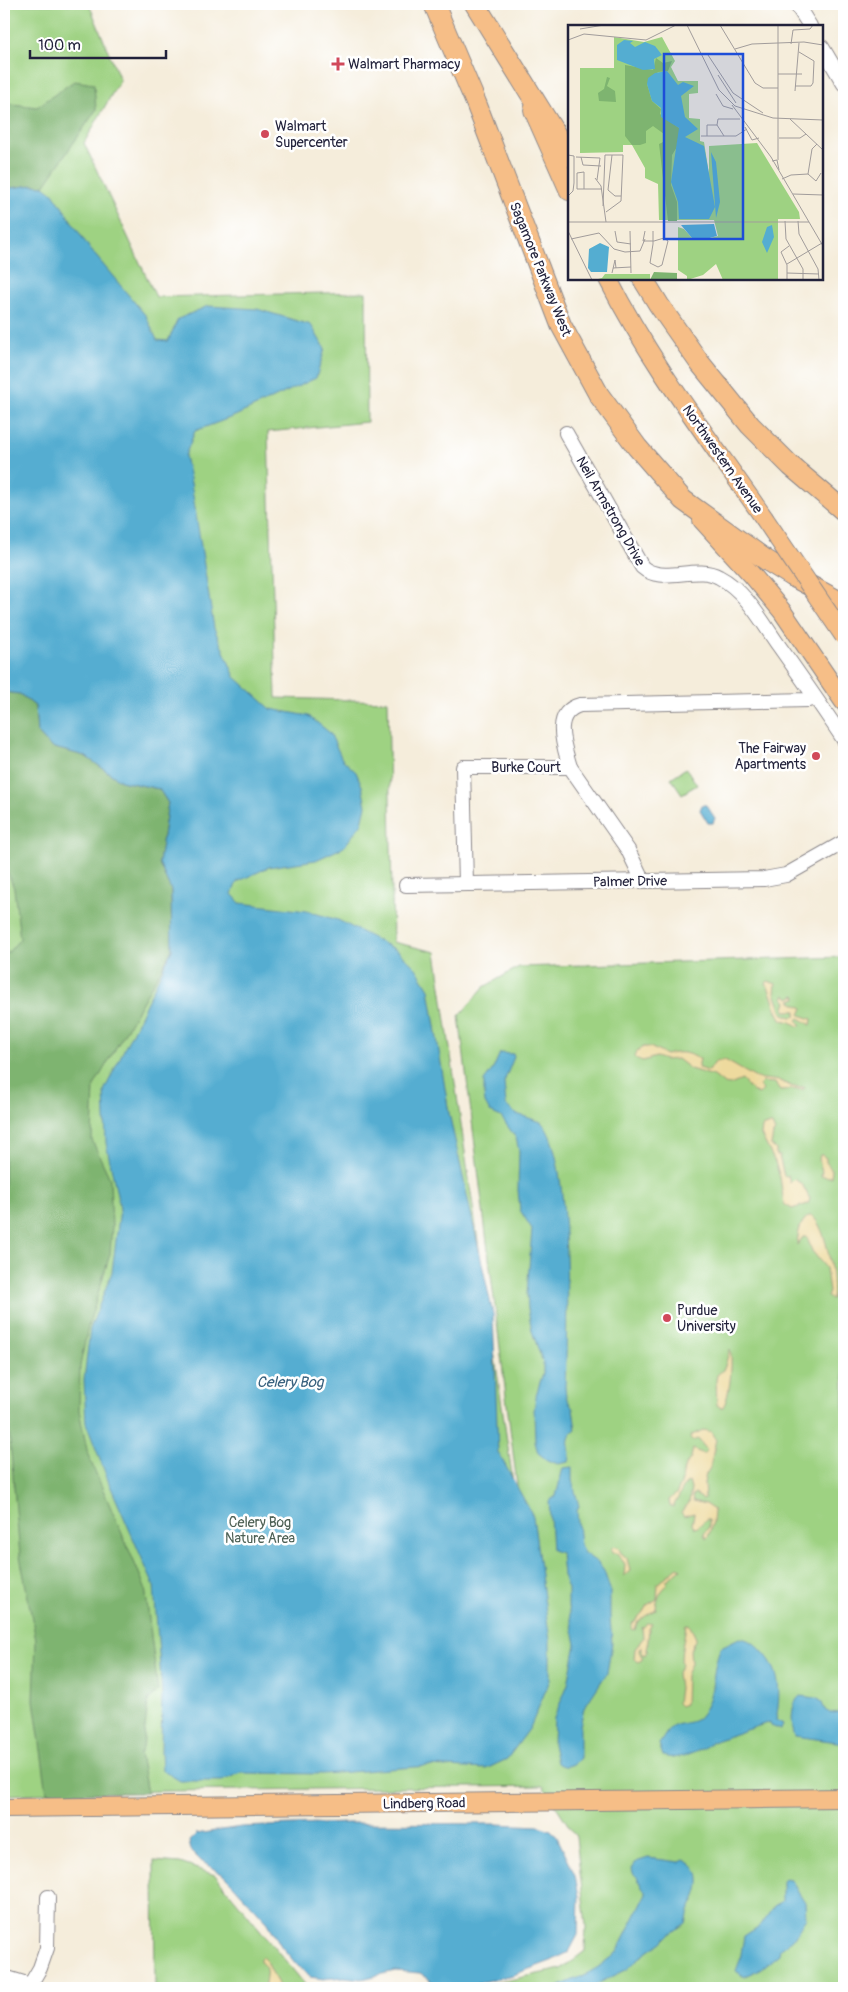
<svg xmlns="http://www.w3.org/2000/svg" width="848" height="1992" font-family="Pangolin,sans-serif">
	<rect width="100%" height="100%" fill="#fff"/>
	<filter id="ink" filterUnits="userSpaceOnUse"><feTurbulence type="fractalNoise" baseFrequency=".02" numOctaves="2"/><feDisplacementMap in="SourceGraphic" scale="10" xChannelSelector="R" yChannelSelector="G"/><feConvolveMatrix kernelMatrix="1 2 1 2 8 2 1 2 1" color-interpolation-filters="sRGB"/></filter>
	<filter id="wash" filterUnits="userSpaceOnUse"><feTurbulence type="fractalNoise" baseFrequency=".0096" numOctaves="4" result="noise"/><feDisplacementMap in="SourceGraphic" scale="20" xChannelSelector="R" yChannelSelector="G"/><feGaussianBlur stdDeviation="1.12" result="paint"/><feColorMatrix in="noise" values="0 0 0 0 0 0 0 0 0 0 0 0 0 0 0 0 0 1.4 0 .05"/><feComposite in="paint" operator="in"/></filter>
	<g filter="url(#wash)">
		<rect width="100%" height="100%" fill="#f5eddb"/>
		<g fill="#9ed282" stroke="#607a5e">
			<path d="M 4,4 L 89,4 L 120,80 L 84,143 L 156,297 L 366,292 L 367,422 L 268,432 L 276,698 L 388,701 L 393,942 L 436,952 L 537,1647 L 459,1016 L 484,987 L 519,967 L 844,957 L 844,1988 L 472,1988 L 561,1969 L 585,1951 L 586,1926 L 576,1837 L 543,1786 L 92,1792 L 4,1795 Z"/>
			<path d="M 686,768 L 697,785 L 682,794 L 671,778 Z"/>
			<path d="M 154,1861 L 180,1863 L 215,1875 L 308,1988 L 155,1988 Z"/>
		</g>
		<g fill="#7eb470" stroke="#506b56">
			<path d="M 74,81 L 94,84 L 96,110 L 44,186 L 33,185 L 4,189 L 4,103 L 37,107 Z"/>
			<path d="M 4,692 L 20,694 L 35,706 L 37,732 L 51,747 L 85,756 L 121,781 L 159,789 L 168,803 L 159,863 L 171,890 L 172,950 L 94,1086 L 92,1140 L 110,1179 L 112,1226 L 110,1254 L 88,1327 L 80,1366 L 79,1410 L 88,1455 L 145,1587 L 158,1691 L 148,1701 L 143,1748 L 140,1754 L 147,1793 L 47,1793 L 34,1700 L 36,1640 L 20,1556 L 9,1429 L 4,1248 L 4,957 L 20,939 L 14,888 L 4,864 Z"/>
		</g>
		<g fill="#eeda9e" stroke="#887e6c">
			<path d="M 768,981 L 776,984 L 775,993 L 782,1013 L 791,1017 L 796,1016 L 796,1011 L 785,1011 L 785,1008 L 787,1002 L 783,997 L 785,995 L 790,998 L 796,995 L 797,998 L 791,1000 L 791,1002 L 803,1008 L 800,1015 L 812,1019 L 811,1025 L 799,1018 L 797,1020 L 801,1024 L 799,1027 L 791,1022 L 782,1020 C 774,1009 773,995 766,983 Z"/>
			<path d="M 650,1047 L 666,1055 C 682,1051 685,1052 700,1059 L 698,1068 L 709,1071 L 715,1062 L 725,1060 L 756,1078 L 780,1081 L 793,1087 L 805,1087 L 804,1089 L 780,1090 L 775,1083 L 763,1082 L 759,1086 L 763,1090 L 759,1094 L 752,1091 L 742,1080 L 730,1085 L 724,1084 L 714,1076 L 690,1069 L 677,1059 L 665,1060 L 656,1057 L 643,1061 L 637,1059 L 635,1057 L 637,1051 L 643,1047 Z"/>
			<path d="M 767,1125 L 772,1125 L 775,1132 L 773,1134 L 771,1146 L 776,1149 L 776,1156 L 779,1156 L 784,1176 L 785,1177 L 788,1175 L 790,1183 L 794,1179 L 802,1184 L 810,1199 L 808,1204 L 792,1209 L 784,1204 L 780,1177 L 775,1162 L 761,1135 L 762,1127 Z"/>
			<path d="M 820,1155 L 822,1155 L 826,1158 L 826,1162 L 832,1170 L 831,1177 L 821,1176 C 824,1168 817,1163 820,1155 Z"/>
			<path d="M 809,1216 L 812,1216 C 827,1227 835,1281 832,1299 L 827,1297 L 829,1292 L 826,1268 L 812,1251 L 807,1237 L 803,1237 L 797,1245 C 798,1235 799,1222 809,1216 Z"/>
			<path d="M 730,1349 C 733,1361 730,1397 723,1407 L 721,1408 L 717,1405 L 716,1380 L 717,1375 L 724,1369 Z"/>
			<path d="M 703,1430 L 712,1432 L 716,1439 L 710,1468 L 706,1474 L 704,1483 L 705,1498 L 703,1499 L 695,1494 L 692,1496 L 693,1501 L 705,1504 L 714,1510 L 713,1522 L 708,1537 L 706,1538 L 704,1534 L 709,1527 L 709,1519 L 706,1519 L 698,1527 L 695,1528 L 692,1525 L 694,1513 L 684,1516 L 681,1512 L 689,1503 L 691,1489 L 689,1482 L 686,1483 L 673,1507 L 670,1506 L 669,1500 L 677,1493 L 681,1484 L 684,1468 L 691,1457 L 693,1449 L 703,1454 L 707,1450 L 698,1439 L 692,1441 L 690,1439 L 692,1435 Z"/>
			<path d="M 613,1546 L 618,1547 L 621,1553 L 627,1558 L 630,1571 L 624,1576 L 625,1564 L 617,1553 L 612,1553 L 611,1550 Z"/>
			<path d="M 678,1567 L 681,1569 L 667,1580 C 667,1588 664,1587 661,1592 C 658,1597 656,1604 656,1609 L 637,1622 L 635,1630 L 632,1629 L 632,1624 L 643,1612 L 647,1605 L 657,1599 L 658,1583 Z"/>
			<path d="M 648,1623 L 652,1624 L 649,1628 L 647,1652 L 645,1655 L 642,1654 L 642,1647 L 640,1647 L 639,1651 L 643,1659 L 638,1662 L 634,1659 L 635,1649 L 643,1638 L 642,1628 Z"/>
			<path d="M 689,1624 L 696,1638 L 690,1650 L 691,1663 L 686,1675 L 685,1704 L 680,1706 L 677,1703 L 679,1688 L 677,1673 L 682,1665 C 679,1657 685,1634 686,1625 Z"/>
			<path d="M 262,1957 L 267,1962 L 280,1988 L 265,1988 C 264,1978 271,1969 260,1962 L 260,1958 Z"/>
		</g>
		<g fill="#54add1" stroke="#3b6886">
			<path d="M 33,185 L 44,186 L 53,193 L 90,249 L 146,316 L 157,340 L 168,341 L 178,319 L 208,306 L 257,309 L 311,325 L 325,349 L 316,378 L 235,416 L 195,431 L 185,456 L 191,483 L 214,628 L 235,677 L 271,709 L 309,716 L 330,733 L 342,759 L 356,772 L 362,786 L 366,806 L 362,823 L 344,847 L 316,860 L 269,867 L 237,882 L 232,894 L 240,903 L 307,911 L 338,920 L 398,951 L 416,968 L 429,989 L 449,1113 L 493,1314 L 498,1452 L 533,1516 L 550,1641 L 550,1680 L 530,1728 L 507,1759 L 486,1769 L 428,1766 L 323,1774 L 240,1773 L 222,1781 L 180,1781 L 162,1770 L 161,1752 L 162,1694 L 154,1586 L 109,1483 L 86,1423 L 84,1380 L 90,1329 L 112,1272 L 120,1209 L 106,1143 L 104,1091 L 172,950 L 171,890 L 159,863 L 168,803 L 159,789 L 121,781 L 85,756 L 51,747 L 37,732 L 35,706 L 20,694 L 4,692 L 4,189 Z"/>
			<path d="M 702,805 L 706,805 L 715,818 L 713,823 L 708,823 L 700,810 Z"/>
			<path d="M 500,1053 L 513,1054 L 514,1057 L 504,1082 L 506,1105 L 514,1113 L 541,1122 C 573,1152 567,1340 565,1387 L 566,1397 L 573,1409 L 576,1430 C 562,1440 573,1448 569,1462 L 558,1464 L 547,1460 L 538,1453 L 535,1442 L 534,1411 L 536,1395 L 543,1373 L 543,1363 L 532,1331 L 528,1309 L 527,1293 L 532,1229 L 520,1210 L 518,1190 L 519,1151 L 516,1138 L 501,1117 L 490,1112 L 485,1103 L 484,1093 L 484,1081 L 493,1069 Z"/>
			<path d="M 572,1467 L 572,1480 L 579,1506 L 577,1511 L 580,1546 L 584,1553 L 598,1563 L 604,1571 L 610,1589 L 610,1617 L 612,1643 L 607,1673 L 584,1708 L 580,1726 L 580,1758 C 574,1766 564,1769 557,1763 L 553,1744 L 554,1718 L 568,1684 L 576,1644 L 568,1607 L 568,1589 L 563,1576 L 561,1553 L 552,1550 L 549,1501 L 556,1496 L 563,1468 Z"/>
			<path d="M 739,1638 C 749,1639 756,1644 762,1651 C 781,1670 781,1694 776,1720 L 783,1724 L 781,1730 L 771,1726 L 770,1722 L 712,1742 C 699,1752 679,1761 663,1756 L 659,1744 C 664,1738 667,1729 674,1726 C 682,1722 693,1724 699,1717 C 717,1697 710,1670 721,1647 Z"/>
			<path d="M 800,1696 L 816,1698 L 821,1701 L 825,1710 L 830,1713 L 844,1712 L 844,1743 L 795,1736 C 791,1725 790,1704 800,1696 Z"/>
			<path d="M 348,1823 L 497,1824 L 539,1826 L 551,1830 L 557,1837 L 567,1858 L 575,1875 L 579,1896 L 578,1935 L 569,1952 L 551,1961 L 513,1975 L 455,1988 L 439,1986 L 420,1973 L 395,1971 L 362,1979 L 344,1977 L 323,1979 L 310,1977 L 297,1965 L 281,1946 L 268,1923 L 234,1886 L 222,1874 L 201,1861 L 191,1851 L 189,1841 L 196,1834 L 241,1827 Z"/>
			<path d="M 648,1858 L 680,1862 L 684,1860 C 706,1869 700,1891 691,1907 C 688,1911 688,1918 686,1923 L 670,1934 L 662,1942 L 638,1959 L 628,1969 L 599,1983 L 593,1988 L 556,1988 C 576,1978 602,1969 617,1952 L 646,1894 L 637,1877 L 633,1873 L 632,1868 L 636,1862 Z"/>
			<path d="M 784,1879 L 791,1880 L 805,1902 L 806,1918 L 793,1939 L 780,1949 L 779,1954 L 761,1969 L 744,1977 L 736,1971 L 740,1960 L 744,1936 L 761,1925 L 774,1906 L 782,1901 L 782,1881 Z"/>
		</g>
	</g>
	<g filter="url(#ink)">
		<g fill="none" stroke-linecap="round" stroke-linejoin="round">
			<defs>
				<g id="minor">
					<path d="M 796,4 L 810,26"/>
					<path d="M 822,47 L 844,84"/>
					<path d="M 566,433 L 642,567 C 662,585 696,564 719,577 C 746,591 762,622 779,646 C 801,677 823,708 844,740"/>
					<path d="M 570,767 C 564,746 551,713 580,705 L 808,700 L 815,698"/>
					<path d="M 466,883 L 463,767 L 570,767 L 628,850 L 643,881"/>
					<path d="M 406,885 L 764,879 L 786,875 L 844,842"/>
					<path d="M 4,1977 L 30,1985 L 32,1988"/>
					<path d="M 30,1985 L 40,1968 L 47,1948 L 48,1897"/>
				</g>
				<g id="major">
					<path d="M 533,110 L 569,191"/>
					<path d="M 608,279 C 651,364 710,440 764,518"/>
					<path d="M 702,520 L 753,576 L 782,611 L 844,702"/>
					<path d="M 4,1808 L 844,1798"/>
				</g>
				<g id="highway">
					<path d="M 434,4 L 476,103 L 561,325 L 599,395 L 637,447 L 683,500 L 766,560 L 792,576 L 844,604"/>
					<path d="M 475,4 L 569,156"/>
					<path d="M 643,279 L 659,305 L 699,362 L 750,425 L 791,466 L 844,511"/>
				</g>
			</defs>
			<use href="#minor" stroke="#8c888b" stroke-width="16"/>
			<use href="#major" stroke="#8c888b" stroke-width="20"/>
			<use href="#highway" stroke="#8c888b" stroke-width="22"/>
			<use href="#minor" stroke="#fff" stroke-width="14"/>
			<use href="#major" stroke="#f6be87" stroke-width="18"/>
			<use href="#highway" stroke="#f6be87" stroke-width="20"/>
			<defs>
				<path id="major-bridge" d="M 764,518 L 844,636"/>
			</defs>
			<use href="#major-bridge" stroke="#8c888b" stroke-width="20" stroke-linecap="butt"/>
			<use href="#major-bridge" stroke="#f6be87" stroke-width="18"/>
		</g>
	</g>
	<g fill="#d1495b" stroke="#fff" stroke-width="2">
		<path d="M335.5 56.5h5v5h5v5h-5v5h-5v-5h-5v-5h5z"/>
		<circle cx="265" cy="134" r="5"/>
		<circle cx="816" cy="756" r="5"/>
		<circle cx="667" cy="1318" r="5"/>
	</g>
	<g text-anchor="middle" stroke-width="5" stroke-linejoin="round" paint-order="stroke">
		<g font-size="14" fill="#22223b" stroke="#fff" text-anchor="start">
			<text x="348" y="69">Walmart Pharmacy</text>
			<text x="275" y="131">Walmart<tspan x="275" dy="16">Supercenter</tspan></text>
			<text x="806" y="753" text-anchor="end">The Fairway<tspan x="806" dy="16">Apartments</tspan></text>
			<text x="677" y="1315">Purdue<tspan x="677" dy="16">University</tspan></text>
		</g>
		<g font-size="14" fill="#22223b" stroke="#fff">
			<text transform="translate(541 269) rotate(68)" y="5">Sagamore Parkway West</text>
			<text transform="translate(723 459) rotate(55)" y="5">Northwestern Avenue</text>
			<text transform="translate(611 511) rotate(60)" y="5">Neil Armstrong Drive</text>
			<text x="526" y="772">Burke Court</text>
			<text transform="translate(630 881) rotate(-1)" y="5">Palmer Drive</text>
			<text transform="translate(424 1803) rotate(-1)" y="5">Lindberg Road</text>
		</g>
		<g font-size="14" fill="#4d6054" stroke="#fff">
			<text x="260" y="1527">Celery Bog<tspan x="260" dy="16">Nature Area</tspan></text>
		</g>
		<g font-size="15" font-style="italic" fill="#38617e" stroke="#fff">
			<text x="290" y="1387">Celery Bog</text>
		</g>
	</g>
	<g transform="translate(568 25)">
		<rect width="255" height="255" fill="#f5eddb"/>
		<path d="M 46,12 L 76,17 L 94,12 L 107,36 L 103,42 L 110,56 L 130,56 L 130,68 L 121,69 L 121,93 L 132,94 L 132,116 L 136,117 L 141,149 L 141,121 L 189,118 L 231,187 L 232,194 L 210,194 L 210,255 L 155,255 L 148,239 L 135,250 L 119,255 L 119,251 L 110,245 L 110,202 L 116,204 L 125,214 L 134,215 L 150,211 L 146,195 L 91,195 L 90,159 L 77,153 L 77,143 L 64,120 L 55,120 L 55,127 L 12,128 L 12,43 L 46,43 ZM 37,249 L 82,249 L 82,255 L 26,255 L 34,253 Z" fill="#9ed282"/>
		<path d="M 88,33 L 95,38 L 104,36 L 100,46 L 90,47 L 79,59 L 84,76 L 93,84 L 92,89 L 111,103 L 112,117 L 104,130 L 103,160 L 109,177 L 109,196 L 100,196 L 91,119 L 97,116 L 96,109 L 85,101 L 78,106 L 78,118 L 72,120 L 64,120 L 57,111 L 57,40 L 85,45 ZM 39,52 L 42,53 L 39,61 L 47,66 L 48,77 L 31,76 L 30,68 L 36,64 ZM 86,247 L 109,248 L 109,255 L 82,255 Z" fill="#7eb470"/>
		<path d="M 56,15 L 65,16 L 62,18 L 67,22 L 77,17 L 87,21 L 94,30 L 86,34 L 87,44 L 75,45 L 49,35 L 49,20 ZM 99,46 L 110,60 L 115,57 L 126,61 L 113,71 L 117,92 L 130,104 L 117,112 L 136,121 L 147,182 L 141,194 L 111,194 L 110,177 L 103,157 L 111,103 L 93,92 L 93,83 L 84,76 L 79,59 L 80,53 L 87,48 ZM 143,127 L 148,137 L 152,177 L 148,193 ZM 146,199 L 149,211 L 138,214 L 124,213 L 113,200 ZM 204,200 L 206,212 L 199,228 L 194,217 L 199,202 ZM 32,218 L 41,222 L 39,247 L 23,247 L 20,243 L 21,224 Z" fill="#54add1"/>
		<path fill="none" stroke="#a19c9b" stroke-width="1" d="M 119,0 L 151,65 L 167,81 L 205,93 L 255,95M 152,0 L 187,58 L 195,63 L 210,63M 12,4 L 36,0M 0,15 L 16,9 L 78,15 L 108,0M 223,19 L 225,5 L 242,4 L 245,0M 167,24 L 184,19 L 236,17 L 255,20M 140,30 L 165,68 L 195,88M 210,49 L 234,49M 150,50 L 168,78M 227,61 L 243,61 L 245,58 L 246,36 L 231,27M 227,66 L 231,18M 148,69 L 155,81 L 165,84M 164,80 L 203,132 L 255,221M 222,94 L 255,125M 149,100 L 150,94 L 172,94M 177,102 L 184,115 L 191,113M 133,111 L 168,111 L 179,104M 139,111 L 139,100 L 149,100 L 156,111M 211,113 L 232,113 L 238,109M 0,130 L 6,131 L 6,158 L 5,166 L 0,171M 44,130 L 40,165 L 47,171 L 53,171M 8,132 L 32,133 L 29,155M 13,132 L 15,140 L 33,141M 210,135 L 210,0M 204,136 L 209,135 L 211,145M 16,147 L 9,148 L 9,164 L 34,164M 240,149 L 248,156 L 253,148M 27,153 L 33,161 L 38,197M 214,154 L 223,150 L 240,149 L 244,124 L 249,119M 16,164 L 16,147M 225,169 L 255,170M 35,181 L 37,130 L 55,130 L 53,176 L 38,187M 217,196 L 218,214 L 235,244 L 235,255M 230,196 L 231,209 L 250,244 L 251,255M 0,197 L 241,197M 0,206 L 24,255M 47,206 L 49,217 L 63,219M 62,206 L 63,248M 77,206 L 75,216 L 86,216 L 96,213 L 100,216 L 94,240 L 90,242 L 82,238 L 85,219 L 85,206M 3,214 L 31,208 L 46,224 L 57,227 L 72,226 L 77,214M 219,239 L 254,218M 45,243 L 63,242M 44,248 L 47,235 L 48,243M 219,248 L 251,249M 219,255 L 219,240 L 213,227 L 221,221"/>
		<path fill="#1d4ed8" fill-opacity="0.15" stroke="#1d4ed8" stroke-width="2.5" d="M 96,29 L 175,29 L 175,214 L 96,214 Z"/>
		<rect width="255" height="255" fill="none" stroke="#22223b" stroke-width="2.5"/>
	</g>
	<rect width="848" height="1992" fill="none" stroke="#fff" stroke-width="20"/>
	<path d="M30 50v8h136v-8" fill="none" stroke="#22223b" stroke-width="2.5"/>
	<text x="38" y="50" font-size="15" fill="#22223b" stroke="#ffffff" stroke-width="4" paint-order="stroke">100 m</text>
</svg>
